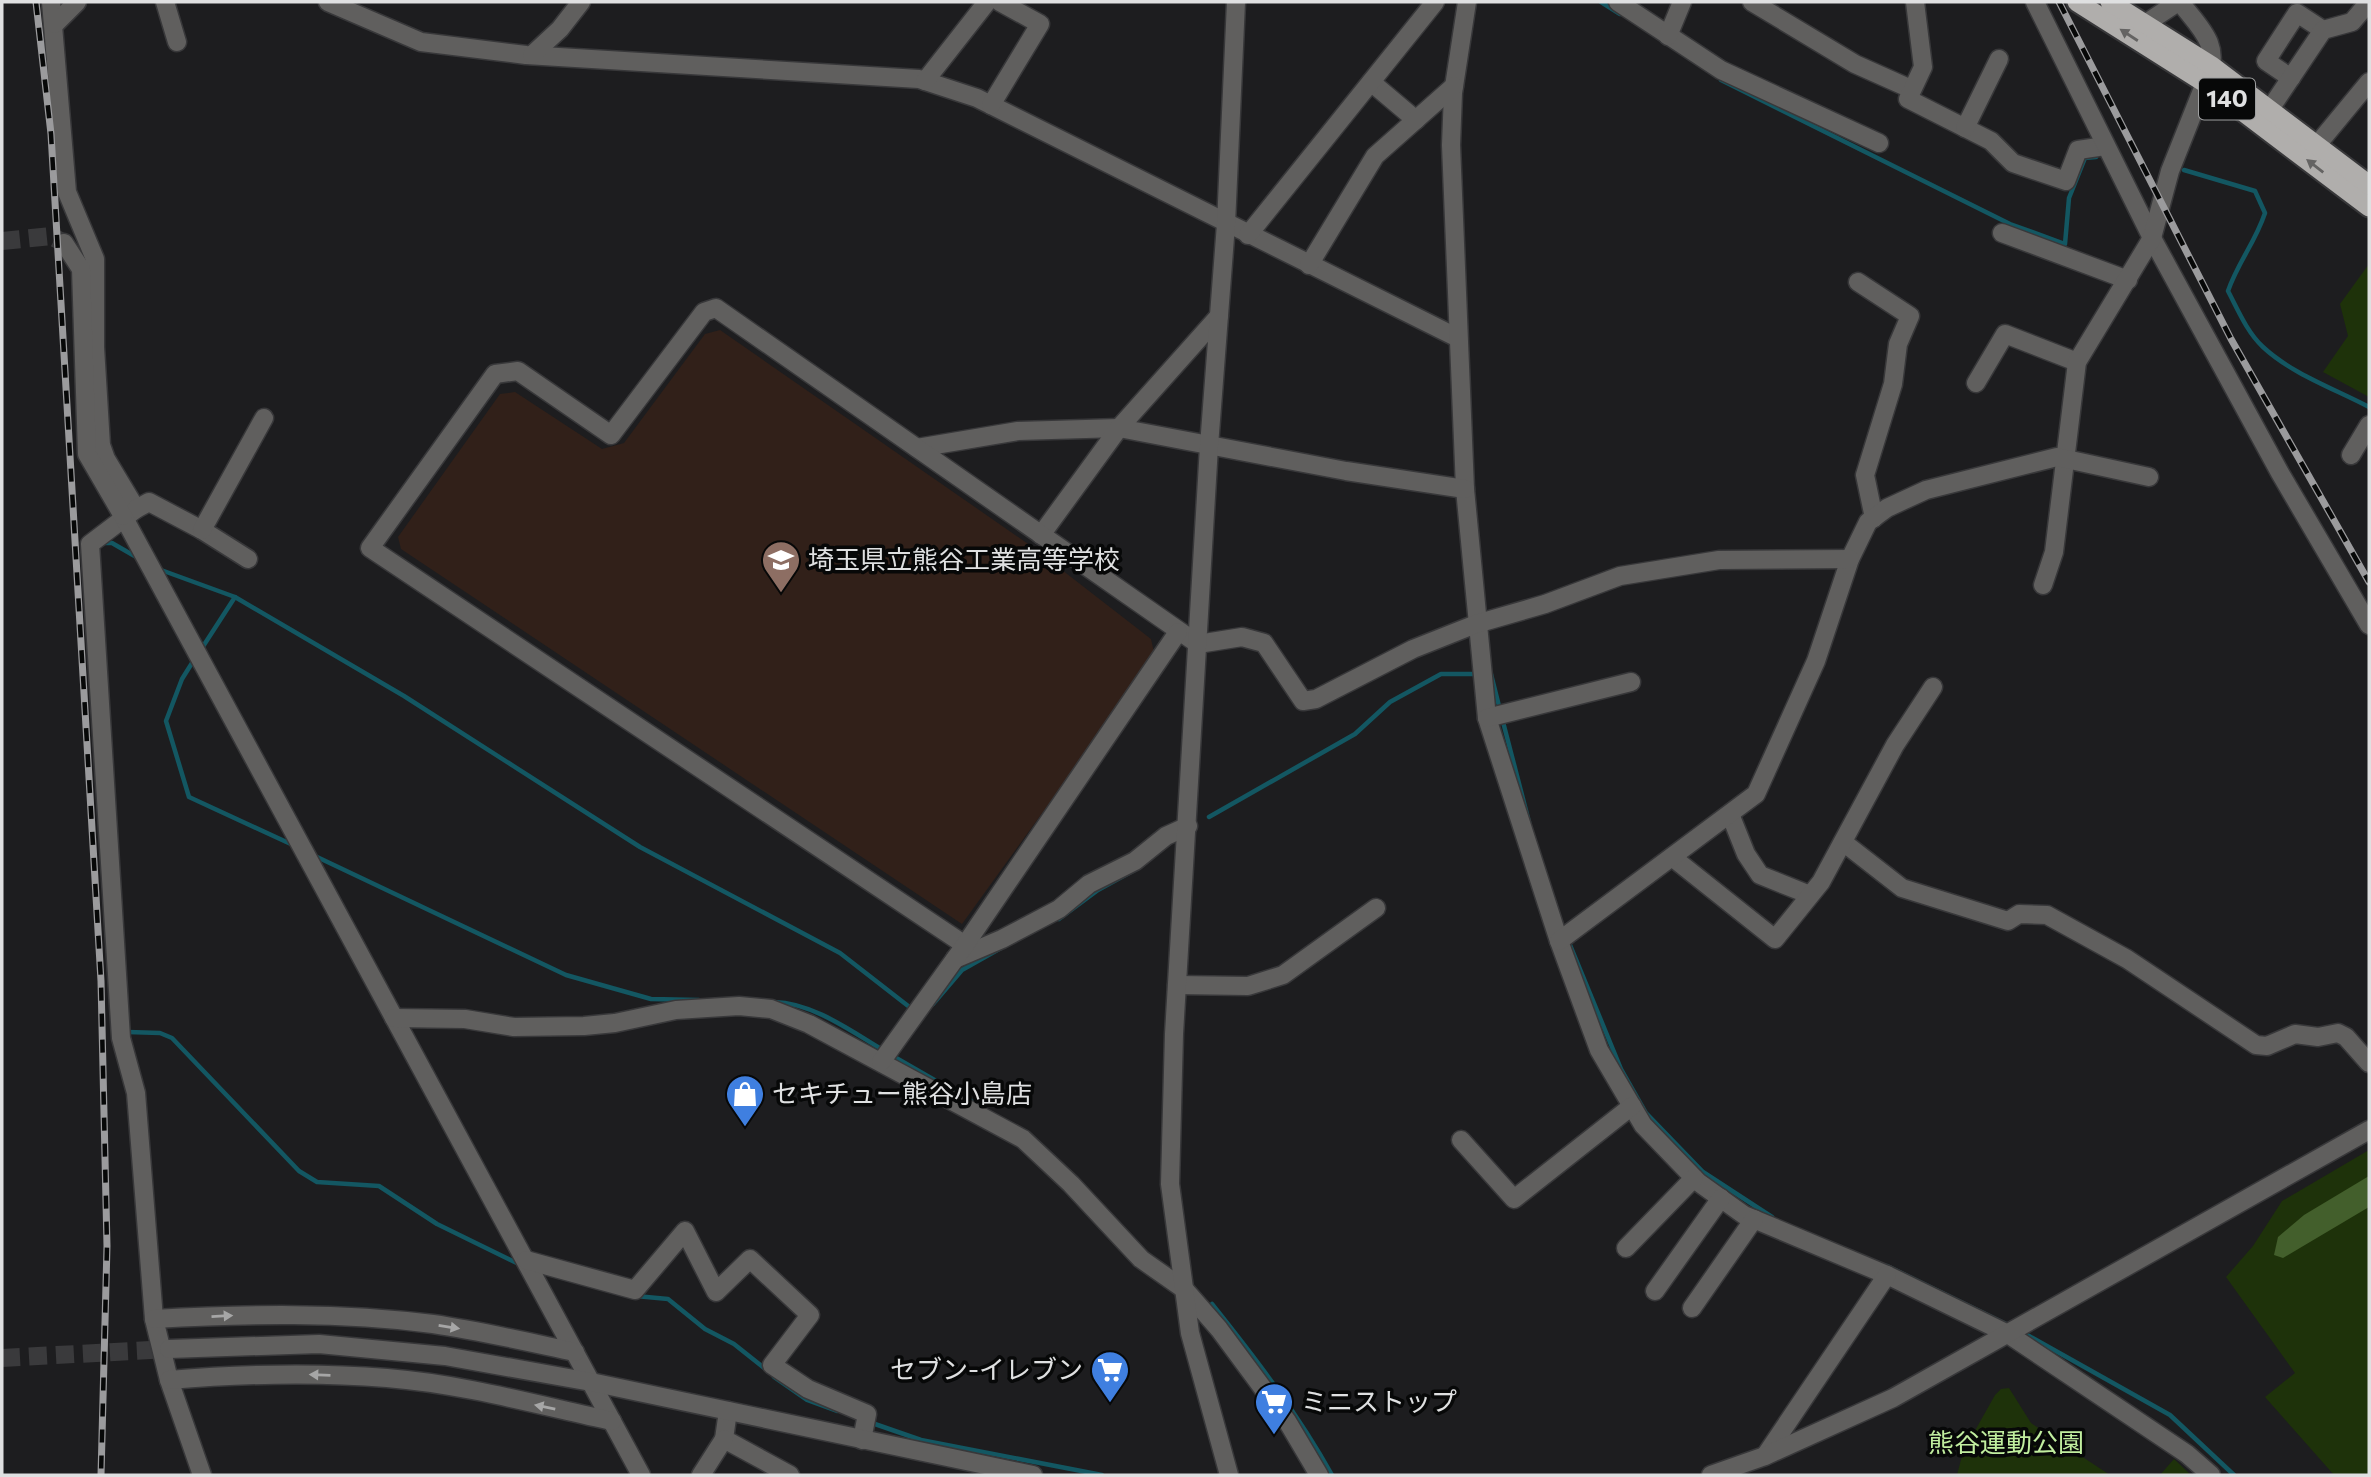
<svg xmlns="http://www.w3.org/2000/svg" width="2371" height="1477" font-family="Commissioner,'Noto Sans JP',sans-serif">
	<rect width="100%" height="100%" fill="#1d1d1f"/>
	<path fill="#312019" d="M 720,330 L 1031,546 L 1151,639 L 1155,657 L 962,924 L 401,549 L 398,537 L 500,394 L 515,392 L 602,449 L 624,443 L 705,334 Z"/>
	<g fill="#1e320a">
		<path d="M 2369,264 L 2369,397 L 2323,372 L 2348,336 L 2340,304 Z"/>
		<path d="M 2369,1150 L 2369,1475 L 2334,1475 L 2265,1397 L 2295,1373 L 2226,1277 L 2253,1246 L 2282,1201 Z"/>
		<path d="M 2009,1388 L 2031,1423 L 2110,1475 L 1957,1475 L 1963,1452 L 1995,1395 L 2001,1389 Z"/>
		<path d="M 2174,1459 L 2191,1475 L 2160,1475 Z"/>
	</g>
	<path fill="#435f2c" d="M 2369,1176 L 2369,1207 L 2283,1258 L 2274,1255 L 2278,1237 L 2304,1215 Z"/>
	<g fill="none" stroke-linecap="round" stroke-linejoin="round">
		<g stroke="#135762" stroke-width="4.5">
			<path d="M 1601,2 L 1620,14"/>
			<path d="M 1721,80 L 2010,224 L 2065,244 L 2069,198 L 2085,158 L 2096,157"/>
			<path d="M 2184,170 L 2255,191 L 2265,213 C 2255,243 2238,262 2228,291 C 2238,310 2247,332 2263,347 C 2292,374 2335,389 2369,407"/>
			<path d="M 102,543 L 112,543 L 138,558"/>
			<path d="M 161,570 L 235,597 L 404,696 L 640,847 L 840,953 L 912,1009"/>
			<path d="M 202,648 L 235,597"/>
			<path d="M 192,663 L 182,679 L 166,721 L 189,797 L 293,845"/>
			<path d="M 1491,674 L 1500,710"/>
			<path d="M 1502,718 L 1529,822"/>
			<path d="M 1209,817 L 1355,734 L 1390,702 L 1441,674 L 1477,674"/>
			<path d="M 317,857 L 566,975 L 651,999 L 699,1000"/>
			<path d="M 1059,919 L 1098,890 L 1140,867"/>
			<path d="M 1568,940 L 1621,1069 L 1646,1113 L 1703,1172 L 1772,1217"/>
			<path d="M 774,1002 C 813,1003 851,1031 883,1050"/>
			<path d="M 933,1004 L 962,970 L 1001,948"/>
			<path d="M 128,1032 L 160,1033 L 172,1038 L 299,1171 L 317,1182 L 379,1186 L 437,1224 L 523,1266"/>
			<path d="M 891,1055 L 971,1101"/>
			<path d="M 1887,1266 L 2008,1325"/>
			<path d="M 636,1296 L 668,1299 L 705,1329 L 734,1344 L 768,1371"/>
			<path d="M 1212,1304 C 1256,1359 1298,1414 1332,1475"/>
			<path d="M 2022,1332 L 2170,1415 L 2234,1475"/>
			<path d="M 774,1377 L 807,1400 L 837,1411"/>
			<path d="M 872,1423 L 921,1440 L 1102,1475"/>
		</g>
		<g stroke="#3a3a3c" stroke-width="18" stroke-dasharray="18 9" stroke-linecap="butt">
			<path d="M 2,241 L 51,236 L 64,243"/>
			<path d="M 2,1358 L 169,1349"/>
		</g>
		<defs>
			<g id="minor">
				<path d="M 51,2 L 67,192 L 95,259 L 95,347 L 101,445 L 106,459 L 136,509 L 90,544 L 121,1038 L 136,1093 L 154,1319 L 169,1380 L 202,1475"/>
				<path d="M 165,2 L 177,42"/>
				<path d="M 328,2 L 421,42 L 526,55 L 919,79 L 977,98 L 1458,338"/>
				<path d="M 1467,2 L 1453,93 L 1451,145 L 1465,489 L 1487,718 L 1559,941 L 1599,1050 L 1643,1125 L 1698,1182 L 1744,1215 L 1887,1275 L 2008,1334"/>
				<path d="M 1618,2 L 1721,70 L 1879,143"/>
				<path d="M 1752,2 L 1855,64 L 1911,89"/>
				<path d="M 1915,2 L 1923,67 L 1908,99 L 1991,141 L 2013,163 L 2066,181 L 2078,150 L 2105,146"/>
				<path d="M 2035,2 L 2152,238 L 2280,473 L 2369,625"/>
				<path d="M 55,24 L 77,2"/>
				<path d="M 1668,36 L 1682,2"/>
				<path d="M 532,55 L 560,29 L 581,2"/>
				<path d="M 2291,78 L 2266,61 L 2297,13 L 2323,30"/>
				<path d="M 925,81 L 987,2"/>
				<path d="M 1371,82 L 1416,120"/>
				<path d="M 991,105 L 1040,24 L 1000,2"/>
				<path d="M 2270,109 L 2323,30 L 2352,22 L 2369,2"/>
				<path d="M 1965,128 L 1999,59"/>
				<path d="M 2317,145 L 2369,82"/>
				<path d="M 2002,233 L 2128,280"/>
				<path d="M 1248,235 L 1435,2"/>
				<path d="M 1309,265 L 1375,156 L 1454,86"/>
				<path d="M 1858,282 L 1910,316 L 1898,344 L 1893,384 L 1865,475 L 1874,518"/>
				<path d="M 1976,383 L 2005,334 L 2077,362"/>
				<path d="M 917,448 L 1018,431 L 1119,428 L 1346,471 L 1465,489"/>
				<path d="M 2351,455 L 2369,425"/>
				<path d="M 136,509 L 149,502 L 202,530 L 248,559"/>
				<path d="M 123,516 L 641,1475"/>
				<path d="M 202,530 L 264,418"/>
				<path d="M 1041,535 L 1119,428 L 1219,316"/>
				<path d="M 2043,585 L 2054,552 L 2077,362 L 2152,238 L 2170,171 L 2205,83"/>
				<path d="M 1487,718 L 1631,682"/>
				<path d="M 1730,814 L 1746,854 L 1760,875 L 1810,895"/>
				<path d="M 1843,842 L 1902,888 L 2008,921 L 2019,914 L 2047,915 L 2127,959 L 2256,1045 L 2267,1046 L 2295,1034 L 2318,1037 L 2338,1033 L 2346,1037 L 2369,1063"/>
				<path d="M 1672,857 L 1775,939 L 1821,882 L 1895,745 L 1933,687"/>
				<path d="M 1559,941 L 1756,794 L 1816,661 L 1850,559 L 1868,522 L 1887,508 L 1926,490 L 2057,457 L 2149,477"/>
				<path d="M 965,945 L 370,548 L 495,374 L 518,371 L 611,435 L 704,312 L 716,308 L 1198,644 L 1242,637 L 1264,643 L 1303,701 L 1316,699 L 1413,649 L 1476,624 L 1545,604 L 1620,576 L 1719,560 L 1850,559"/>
				<path d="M 955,959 L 1002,939 L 1059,909 L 1089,884 L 1135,861 L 1166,836 L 1188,826"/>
				<path d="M 1177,985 L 1248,986 L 1283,975 L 1376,908"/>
				<path d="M 394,1018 L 465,1019 L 514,1027 L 584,1026 L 615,1023 L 676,1010 L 739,1006 L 771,1009 L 809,1024 L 1023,1139 L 1071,1184 L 1141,1259 L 1185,1290 L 1219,1329 L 1287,1421 L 1319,1475"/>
				<path d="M 881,1062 L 965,945 L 1178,632"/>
				<path d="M 1461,1140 L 1514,1199 L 1632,1106"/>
				<path d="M 1626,1248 L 1694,1178"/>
				<path d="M 526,1260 L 635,1290 L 685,1231 L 716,1292 L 750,1259 L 810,1315 L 772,1365 L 808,1389 L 867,1414 L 862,1440"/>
				<path d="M 1655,1291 L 1721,1198"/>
				<path d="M 1692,1308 L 1754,1219"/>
				<path d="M 154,1319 C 247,1314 340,1312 433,1324 C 481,1331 528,1342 575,1352"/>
				<path d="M 169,1380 C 242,1374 314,1372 387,1378 C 463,1384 538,1405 612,1421"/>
				<path d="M 728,1411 L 724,1439 L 790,1475"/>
				<path d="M 1765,1456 L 1887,1275"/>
				<path d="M 701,1475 L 724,1439"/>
			</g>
			<g id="tertiary">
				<path d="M 2180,2 C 2199,27 2222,45 2207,78"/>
				<path d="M 2145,24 L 2178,2"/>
				<path d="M 64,243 L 81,269 L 87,454 L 123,516"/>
				<path d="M 2008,1334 L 2187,1454 L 2211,1475"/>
				<path d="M 169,1349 L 319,1344 L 445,1356 L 591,1382 L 1033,1475"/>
				<path d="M 1229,1475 L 1190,1333 L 1170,1184 L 1174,1034 L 1209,446 L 1226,224 L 1236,2"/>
				<path d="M 1711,1475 L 1765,1456 L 1893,1398 L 2369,1130"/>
			</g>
			<g id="trunk">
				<path d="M 2077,2 L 2205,83 L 2369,207"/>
				<path d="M 2110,2 L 2212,66 L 2369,185"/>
			</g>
		</defs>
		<use href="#minor" stroke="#38383a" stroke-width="21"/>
		<use href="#tertiary" stroke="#38383a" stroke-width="21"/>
		<use href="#trunk" stroke="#38383a" stroke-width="23"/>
		<use href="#minor" stroke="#605f5e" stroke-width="18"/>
		<use href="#tertiary" stroke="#605f5e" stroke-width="18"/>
		<use href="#trunk" stroke="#b0aeac" stroke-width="19"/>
		<defs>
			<g id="rail">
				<path d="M 36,2 L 51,134 L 101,981 L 107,1246 L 101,1475"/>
				<path d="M 2059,2 L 2231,339 L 2369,582"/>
			</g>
		</defs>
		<use href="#rail" stroke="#9b9b9d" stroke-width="7"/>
		<use href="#rail" stroke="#070808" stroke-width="4.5" stroke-dasharray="13" stroke-linecap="butt"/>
	</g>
	<defs><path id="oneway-solid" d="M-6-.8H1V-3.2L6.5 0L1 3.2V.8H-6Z" transform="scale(1.75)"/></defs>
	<g fill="#646362">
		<use href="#oneway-solid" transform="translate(2129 35) rotate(-147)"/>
		<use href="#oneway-solid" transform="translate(2315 166) rotate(-142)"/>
	</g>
	<g fill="#a6a6a6">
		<use href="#oneway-solid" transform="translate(222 1316) rotate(-3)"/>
		<use href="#oneway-solid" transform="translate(449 1327) rotate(9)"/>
		<use href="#oneway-solid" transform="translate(320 1375) rotate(-178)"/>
		<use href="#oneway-solid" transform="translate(545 1407) rotate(-168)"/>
	</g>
	<defs>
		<symbol id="school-pin" viewBox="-11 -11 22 30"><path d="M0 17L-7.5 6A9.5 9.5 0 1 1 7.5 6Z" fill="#8d6e63" stroke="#070808"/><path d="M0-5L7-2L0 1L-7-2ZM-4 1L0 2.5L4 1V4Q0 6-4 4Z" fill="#fff"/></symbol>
		<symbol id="shop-pin" viewBox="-11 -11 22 30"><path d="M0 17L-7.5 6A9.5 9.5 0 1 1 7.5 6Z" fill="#3f7fe0" stroke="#070808"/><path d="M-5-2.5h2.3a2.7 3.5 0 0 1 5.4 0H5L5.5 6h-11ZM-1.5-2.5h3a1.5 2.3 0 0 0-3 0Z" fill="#fff"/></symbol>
		<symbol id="supermarket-pin" viewBox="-11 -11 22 30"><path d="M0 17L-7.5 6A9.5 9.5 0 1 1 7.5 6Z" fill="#3f7fe0" stroke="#070808"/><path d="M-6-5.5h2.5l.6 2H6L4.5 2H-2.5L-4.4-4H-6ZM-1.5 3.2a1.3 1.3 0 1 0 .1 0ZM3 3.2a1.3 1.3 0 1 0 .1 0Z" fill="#fff"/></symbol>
	</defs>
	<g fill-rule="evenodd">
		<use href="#school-pin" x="759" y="538" width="44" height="60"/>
		<use href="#shop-pin" x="723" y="1072" width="44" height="60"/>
		<use href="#supermarket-pin" x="1088" y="1348" width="44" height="60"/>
		<use href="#supermarket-pin" x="1252" y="1380" width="44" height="60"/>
	</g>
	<g text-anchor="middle" stroke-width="7" stroke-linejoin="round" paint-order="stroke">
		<rect fill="#070808" stroke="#9e9fa0" stroke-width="2" x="2199" y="78.5" width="56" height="41" rx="5"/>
		<g font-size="24" font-weight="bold" fill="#dfe0e1">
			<text x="2227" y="107">140</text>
		</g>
		<g font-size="26" fill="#dfe0e1" stroke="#070808" text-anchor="start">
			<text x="808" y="569">埼玉県立熊谷工業高等学校</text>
			<text x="772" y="1103">セキチュー熊谷小島店</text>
			<text x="1083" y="1379" text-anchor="end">セブン-イレブン</text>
			<text x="1301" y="1411">ミニストップ</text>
		</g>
		<g font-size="26" fill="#c1ee9f" stroke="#070808">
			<text x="2006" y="1452">熊谷運動公園</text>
		</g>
	</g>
	<rect width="2371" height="1477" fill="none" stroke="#dfe0e1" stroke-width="7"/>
</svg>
